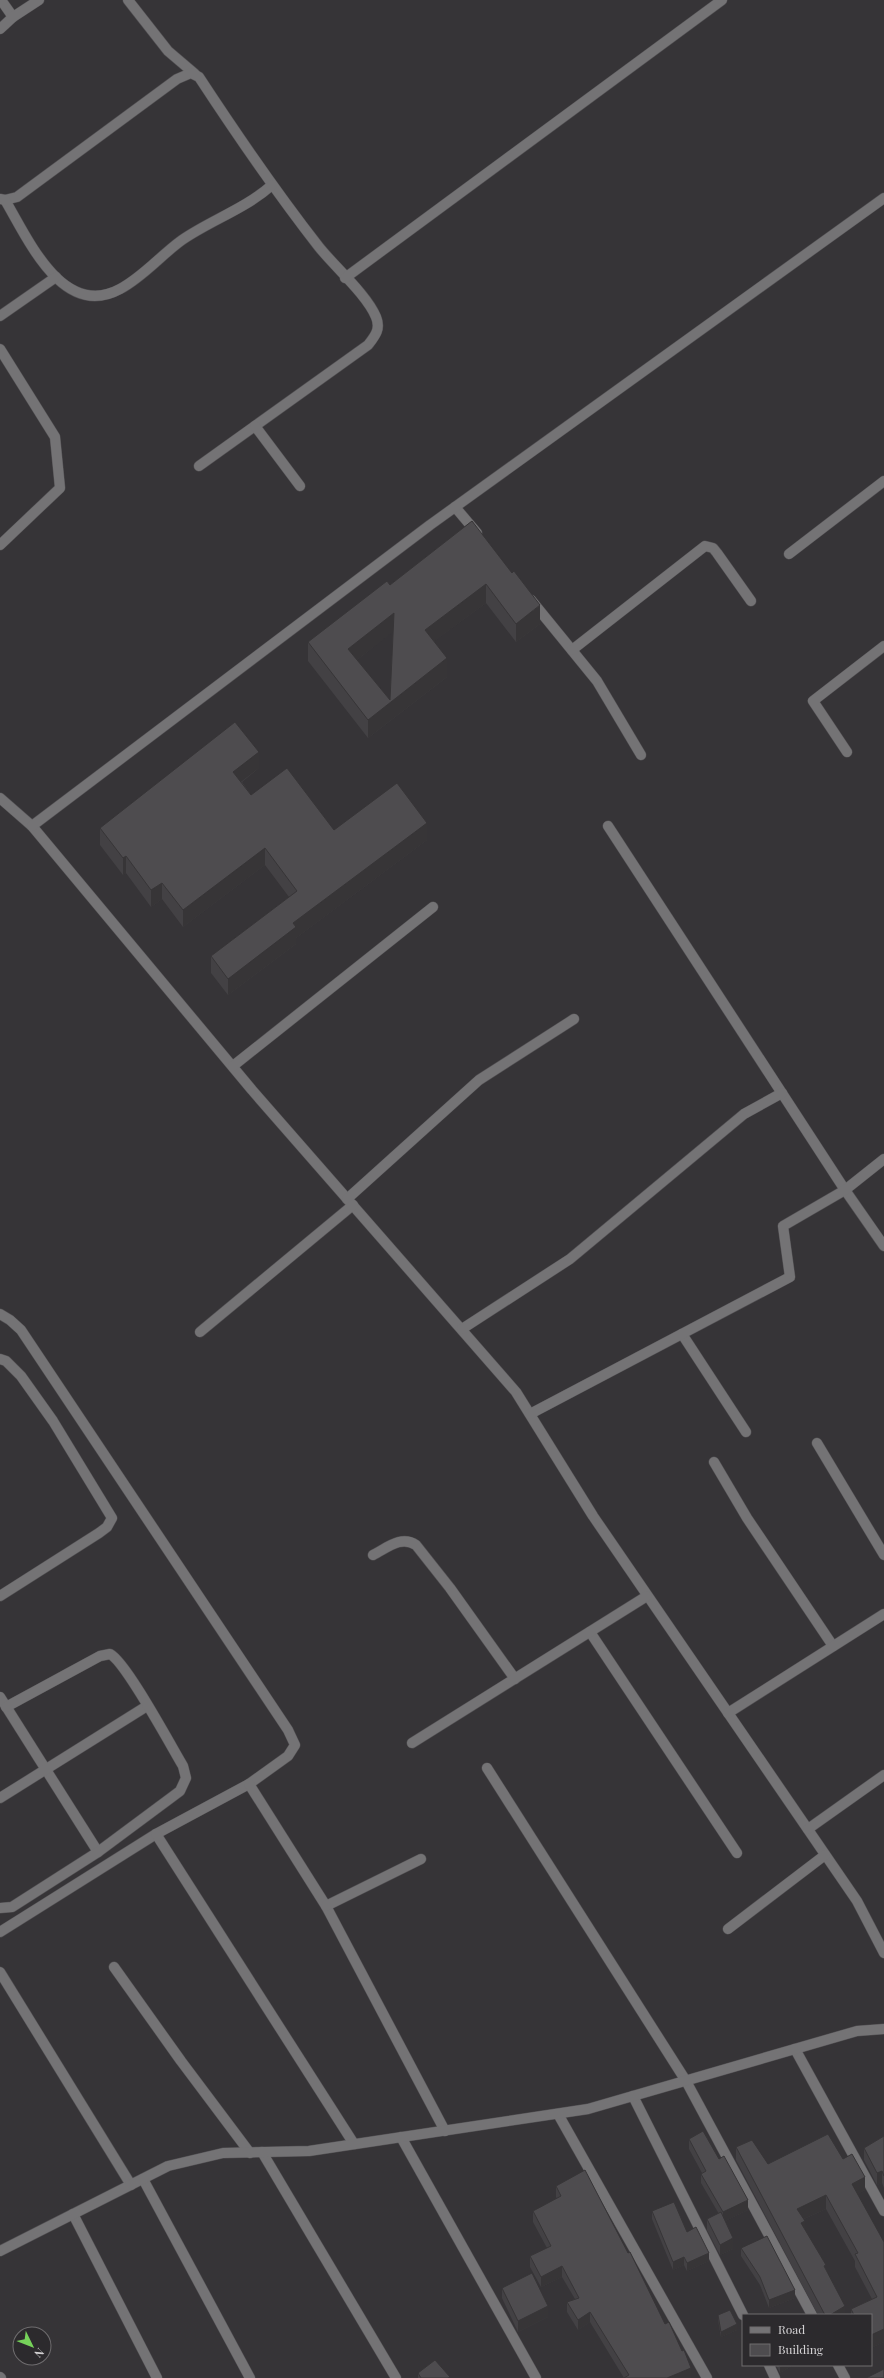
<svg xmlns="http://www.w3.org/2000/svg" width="884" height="2378" font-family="'Playfair Display',serif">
	<rect width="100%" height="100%" fill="#363437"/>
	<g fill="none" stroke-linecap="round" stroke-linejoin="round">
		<defs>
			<g id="minor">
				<path d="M 1,0 L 13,17"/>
				<path d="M 128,0 L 168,51 L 195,74"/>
				<path d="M 0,29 L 13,17 L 39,0"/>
				<path d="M 0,199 L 5,200 L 17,197 L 177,79 L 191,73 L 199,77 C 237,135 276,192 319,247 C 335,267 367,295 376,317 C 381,329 375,336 368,345 L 199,466"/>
				<path d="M 5,200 C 28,239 63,320 120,289 C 143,277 161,255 182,240 C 211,220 245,209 272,185"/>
				<path d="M 345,278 L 722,0"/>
				<path d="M 0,316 L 56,277"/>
				<path d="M 0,349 L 55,437 L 60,488 L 0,545"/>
				<path d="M 255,426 L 300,486"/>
				<path d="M 455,507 L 477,533"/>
				<path d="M 789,554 L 884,481"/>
				<path d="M 531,600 L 597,681 L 641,755"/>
				<path d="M 572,650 L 705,546 L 713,548 L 717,553 L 751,601"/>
				<path d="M 847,752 L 813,701 L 884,646"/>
				<path d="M 0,798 L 32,826 L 252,1090 L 516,1392 L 593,1516 L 857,1901 L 884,1953"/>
				<path d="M 32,826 L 430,525 L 884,198"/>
				<path d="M 608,826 L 845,1190 L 884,1246"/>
				<path d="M 233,1066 L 433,907"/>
				<path d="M 347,1199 L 479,1080 L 574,1019"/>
				<path d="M 0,1314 L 10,1320 L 21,1330 L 288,1730 L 295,1745 L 288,1756 L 249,1784 L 156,1834 L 0,1932"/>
				<path d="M 462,1329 L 570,1259 L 744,1114 L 782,1093"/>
				<path d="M 200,1332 L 353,1205"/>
				<path d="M 682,1334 L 746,1432"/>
				<path d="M 0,1359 L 6,1361 L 21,1376 L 53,1421 L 112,1518 L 107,1527 L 99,1533 L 0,1596"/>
				<path d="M 530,1414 L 790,1277 L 783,1226 L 845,1190 L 884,1159"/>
				<path d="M 817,1443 L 884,1555"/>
				<path d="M 714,1462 L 747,1518 L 833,1646"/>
				<path d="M 373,1555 C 387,1548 401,1535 416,1545 L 450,1588 L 515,1679"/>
				<path d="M 590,1632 L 737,1853"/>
				<path d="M 0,1697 L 98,1852"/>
				<path d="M 728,1713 L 884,1614"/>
				<path d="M 412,1743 L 647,1596"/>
				<path d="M 487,1768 L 686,2081 L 812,2315"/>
				<path d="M 249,1784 L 326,1906 L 445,2131"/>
				<path d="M 0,1798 L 147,1706"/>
				<path d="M 808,1829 L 884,1775"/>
				<path d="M 156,1834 L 354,2144"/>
				<path d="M 326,1906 L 421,1859"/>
				<path d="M 0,1908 L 12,1907 L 98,1852 L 172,1797 L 180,1791 L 186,1778 L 183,1766 C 171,1746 126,1662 110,1654 L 100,1656 L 6,1707"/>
				<path d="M 728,1929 L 825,1855"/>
				<path d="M 114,1967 L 181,2061 L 250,2153"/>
				<path d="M 0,1972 L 131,2185"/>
				<path d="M 795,2049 L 884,2211"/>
				<path d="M 633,2096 L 743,2315"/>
				<path d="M 558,2114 L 707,2378"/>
				<path d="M 401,2137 L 536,2378"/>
				<path d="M 262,2152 L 396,2378"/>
				<path d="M 143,2179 L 250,2378"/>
				<path d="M 73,2214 L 157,2378"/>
				<path d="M 0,2251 L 168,2166 L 223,2153 L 309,2151 L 588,2109 L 857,2031 L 884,2029"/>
				<path d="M 769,2365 L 775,2378"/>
				<path d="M 838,2365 L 845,2378"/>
				<path d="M 0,2377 L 1,2378"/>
			</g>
		</defs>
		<use href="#minor" stroke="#525053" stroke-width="11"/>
		<use href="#minor" stroke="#747375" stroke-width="10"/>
	</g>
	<g fill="#434144" fill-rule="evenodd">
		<path d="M 472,521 L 540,624 L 516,642 L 486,603 L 434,641 L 447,677 L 368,738 L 308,661 L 308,642 L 390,585 ZM 393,631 L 390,700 L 357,660 Z"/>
		<path d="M 259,768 L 242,782 L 251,795 L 334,830 L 427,840 L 296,938 L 296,944 L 228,995 L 211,973 L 211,956 L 289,897 L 265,865 L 183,927 L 162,899 L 151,907 L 126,873 L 123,875 L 100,845 L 100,828 Z"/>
		<path d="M 884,2136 L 884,2188 L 882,2183 L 877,2185 L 864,2160 L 864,2148 Z"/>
		<path d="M 689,2139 L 748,2210 L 725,2221 L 733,2249 L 720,2255 L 707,2230 L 707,2219 L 719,2214 L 701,2183 L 701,2174 L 702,2173 L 689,2149 Z"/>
		<path d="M 736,2147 L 768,2164 L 843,2159 L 865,2190 L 857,2194 L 884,2242 L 884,2342 L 871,2348 L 871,2315 L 851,2315 L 851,2309 L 872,2299 L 855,2267 L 855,2261 L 826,2209 L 804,2219 L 805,2231 L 826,2269 L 845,2315 L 818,2315 L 736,2160 Z"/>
		<path d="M 556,2186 L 691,2378 L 624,2378 L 590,2322 L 578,2330 L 567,2312 L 567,2302 L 575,2299 L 562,2277 L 541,2287 L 530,2267 L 530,2256 L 547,2248 L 533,2222 L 533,2211 L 557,2199 L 556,2197 Z"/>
		<path d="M 652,2211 L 687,2232 L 709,2261 L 687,2271 L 684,2265 L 673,2270 L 652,2219 Z"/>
		<path d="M 741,2248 L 795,2298 L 769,2308 L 760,2285 L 741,2256 Z"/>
		<path d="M 502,2288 L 548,2317 L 518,2332 L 502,2298 Z"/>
		<path d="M 718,2315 L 737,2330 L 721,2337 L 718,2320 Z"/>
		<path d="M 776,2365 L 793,2365 L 780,2373 Z"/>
		<path d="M 418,2373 L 450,2378 L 418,2378 Z"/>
	</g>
	<g fill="#373537">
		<path d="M 486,584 L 486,603 L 425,648 L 425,630 Z"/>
		<path d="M 540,605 L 540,624 L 516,642 L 516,624 Z"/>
		<path d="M 394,613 L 394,631 L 348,667 L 348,649 Z"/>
		<path d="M 447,658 L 447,677 L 368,738 L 368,720 Z"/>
		<path d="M 259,752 L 259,768 L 233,788 L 233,772 Z"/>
		<path d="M 427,823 L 427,840 L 296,938 L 296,944 L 228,995 L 228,979 L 293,923 Z"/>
		<path d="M 265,848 L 265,865 L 183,927 L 183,910 Z"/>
		<path d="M 126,856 L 126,873 L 123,875 L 123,858 Z"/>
		<path d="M 162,883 L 162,899 L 151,907 L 151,890 Z"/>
		<path d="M 882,2171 L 882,2183 L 877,2185 L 877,2173 Z"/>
		<path d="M 865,2177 L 865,2190 L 852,2197 L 852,2184 Z"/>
		<path d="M 826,2195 L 826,2209 L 797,2222 L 797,2209 Z"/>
		<path d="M 748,2200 L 748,2210 L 723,2222 L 723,2212 Z"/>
		<path d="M 805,2221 L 805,2234 L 801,2223 Z"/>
		<path d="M 733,2238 L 733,2249 L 720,2255 L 720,2245 Z"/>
		<path d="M 709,2253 L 709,2261 L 687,2271 L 687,2263 Z"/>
		<path d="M 684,2257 L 684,2265 L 673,2270 L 673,2262 Z"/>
		<path d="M 562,2266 L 562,2277 L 541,2287 L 541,2277 Z"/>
		<path d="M 795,2290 L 795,2298 L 769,2308 L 769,2300 Z"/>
		<path d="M 548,2306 L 548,2317 L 518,2332 L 518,2321 Z"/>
		<path d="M 845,2306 L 845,2315 L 830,2315 Z"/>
		<path d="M 590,2312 L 590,2322 L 578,2330 L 578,2320 Z"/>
		<path d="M 737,2324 L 737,2330 L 721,2337 L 721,2332 Z"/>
		<path d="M 884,2329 L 884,2342 L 871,2348 L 871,2335 Z"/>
		<path d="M 784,2365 L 793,2365 L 780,2373 L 780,2367 Z"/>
		<path d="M 691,2368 L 691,2378 L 667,2378 Z"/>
	</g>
	<g fill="#4e4c4f" stroke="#373537" fill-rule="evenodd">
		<path d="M 472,521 L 512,573 L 514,571 L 540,605 L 516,624 L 486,584 L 425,630 L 447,658 L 368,720 L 308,642 L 387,581 L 390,585 ZM 394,613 L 390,700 L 348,649 Z"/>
		<path d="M 235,722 L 259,752 L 233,772 L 251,795 L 287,768 L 334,830 L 397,783 L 427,823 L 293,923 L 296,927 L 228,979 L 211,956 L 297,891 L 265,848 L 183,910 L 162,883 L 151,890 L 126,856 L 123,858 L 100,828 Z"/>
		<path d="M 703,2131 L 719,2159 L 724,2156 L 748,2200 L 723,2212 L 701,2174 L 706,2171 L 689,2139 Z"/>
		<path d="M 828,2134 L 843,2159 L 852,2154 L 865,2177 L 852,2184 L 884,2242 L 884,2329 L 871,2335 L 871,2315 L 854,2315 L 851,2309 L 877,2297 L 855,2254 L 858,2253 L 826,2195 L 797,2209 L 805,2221 L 801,2223 L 826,2265 L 824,2266 L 845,2306 L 830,2315 L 825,2315 L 736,2147 L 752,2140 L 768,2164 Z"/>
		<path d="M 884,2136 L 884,2176 L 882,2171 L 877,2173 L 864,2148 Z"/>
		<path d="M 585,2170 L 628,2253 L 630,2252 L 665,2324 L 669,2322 L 682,2351 L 684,2350 L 691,2368 L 667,2378 L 624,2378 L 629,2375 L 590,2312 L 578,2320 L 567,2302 L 579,2298 L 562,2266 L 541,2277 L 530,2256 L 551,2246 L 533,2211 L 561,2196 L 556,2186 Z"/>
		<path d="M 674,2202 L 687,2232 L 696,2227 L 709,2253 L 687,2263 L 684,2257 L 673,2262 L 652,2211 Z"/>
		<path d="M 721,2212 L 733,2238 L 720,2245 L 707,2219 Z"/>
		<path d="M 767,2236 L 795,2290 L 769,2300 L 760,2277 L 741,2248 Z"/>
		<path d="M 532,2273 L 548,2306 L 518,2321 L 502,2288 Z"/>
		<path d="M 730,2310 L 737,2324 L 721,2332 L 718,2315 Z"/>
		<path d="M 435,2360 L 450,2377 L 448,2378 L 421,2378 L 418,2373 Z"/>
		<path d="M 779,2365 L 784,2365 L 780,2367 Z"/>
		<path d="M 884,2369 L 884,2378 L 866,2378 Z"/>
	</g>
	<rect x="742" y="2314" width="130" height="52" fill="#2c2a2d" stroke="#6f6d6f"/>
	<rect x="750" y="2327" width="20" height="6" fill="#747375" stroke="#6f6d6f"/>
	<text x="778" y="2334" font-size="12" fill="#d3d1d3">Road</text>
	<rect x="750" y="2344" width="20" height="12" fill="#4e4c4f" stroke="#6f6d6f"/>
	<text x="778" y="2354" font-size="12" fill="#d3d1d3">Building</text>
	<g transform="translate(32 2346) rotate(133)"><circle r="19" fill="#2c2a2d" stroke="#6f6d6f"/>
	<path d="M0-3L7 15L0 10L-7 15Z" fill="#76d25a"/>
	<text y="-6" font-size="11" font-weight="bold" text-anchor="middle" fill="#d3d1d3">N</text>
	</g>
</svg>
